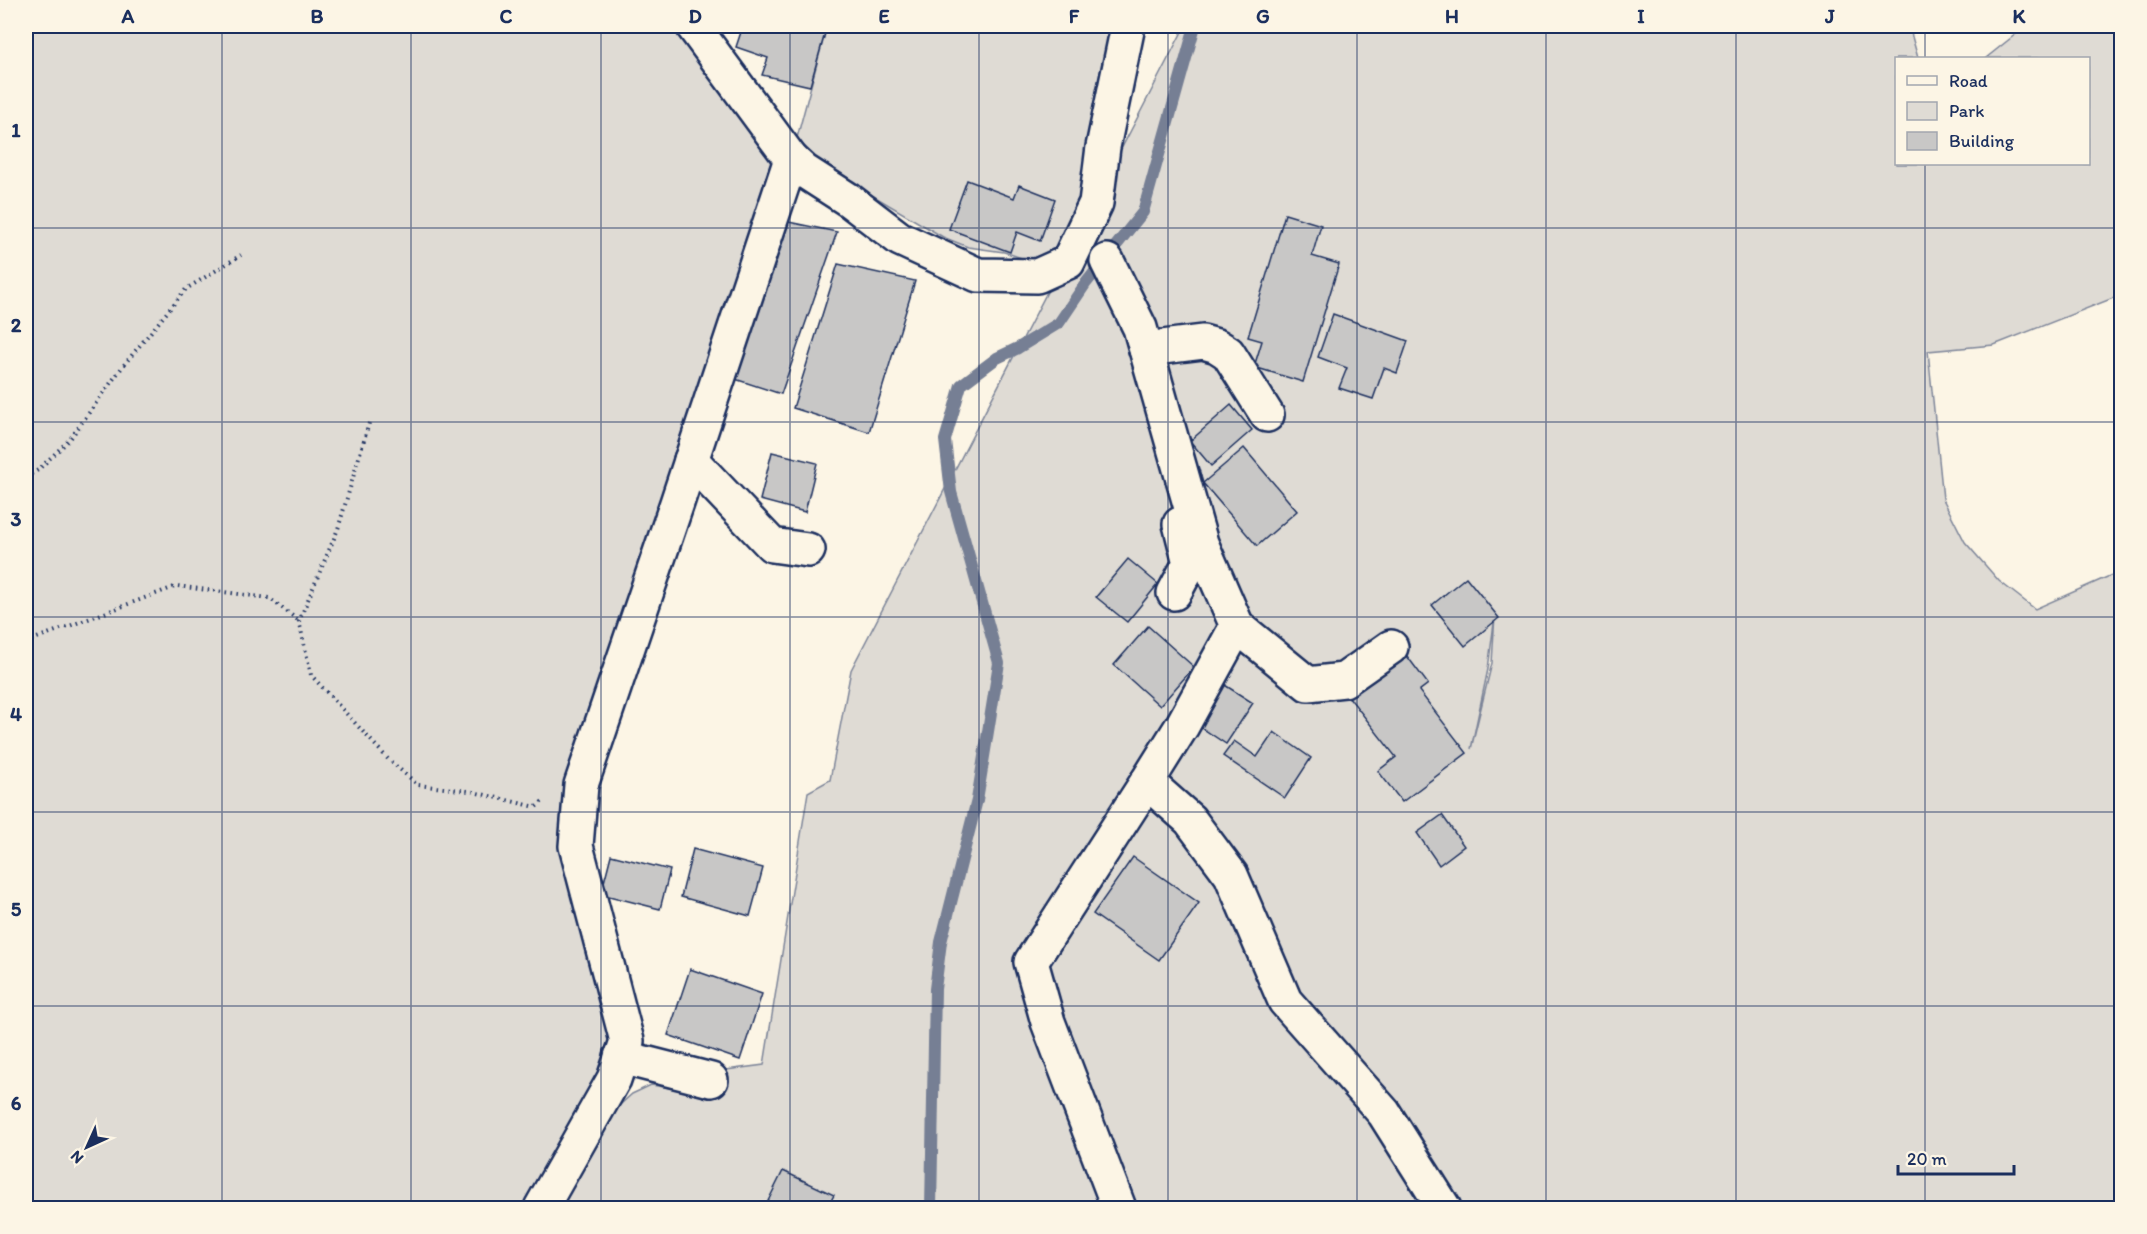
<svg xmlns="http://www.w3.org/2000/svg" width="2147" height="1234" font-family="Itim,sans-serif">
	<rect width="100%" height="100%" fill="#fcf5e5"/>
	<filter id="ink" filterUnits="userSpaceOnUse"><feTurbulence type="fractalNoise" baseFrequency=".0167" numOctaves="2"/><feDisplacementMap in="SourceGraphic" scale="12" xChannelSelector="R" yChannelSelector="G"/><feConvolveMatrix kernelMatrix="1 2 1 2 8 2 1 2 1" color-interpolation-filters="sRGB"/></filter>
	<g filter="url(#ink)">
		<g fill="#dfdbd4" stroke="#7d8599" stroke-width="1.5" fill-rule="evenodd">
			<path d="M 26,26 L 693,26 L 791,159 L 576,846 L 586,885 L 614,1072 L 549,1208 L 26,1208 Z"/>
			<path d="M 827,26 L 1128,26 L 1111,104 L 1064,247 L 1043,265 L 1004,252 L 968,247 L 943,237 L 794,149 Z"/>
			<path d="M 1185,26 L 1909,26 L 1918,58 L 1896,58 L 1896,164 L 2088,164 L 2088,58 L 1986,58 L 2026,26 L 2121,26 L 2121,295 L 1994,345 L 1928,351 L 1943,499 L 1965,542 L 1999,581 L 2035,609 L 2121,571 L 2121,1208 L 556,1208 L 600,1123 L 632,1094 L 651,1085 L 716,1095 L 726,1070 L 764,1065 L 808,792 L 830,780 L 851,670 ZM 1495,615 L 1492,663 L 1471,749 L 1488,669 Z"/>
		</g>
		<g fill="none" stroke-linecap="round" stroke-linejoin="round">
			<path stroke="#767f94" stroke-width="12" d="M 931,1208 L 935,989 L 941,942 L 977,800 L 999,663 L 951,492 L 945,440 L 961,385 L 997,358 L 1018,348 L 1059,323 L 1086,283 L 1143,212 L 1195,26"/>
		</g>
		<g fill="#c8c7c6" stroke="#1b2f5e" stroke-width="1.5">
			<path d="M 743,26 L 827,26 L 810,86 L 762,75 L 768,58 L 736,47 Z"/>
			<path d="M 967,180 L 1014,198 L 1019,185 L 1055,199 L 1040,241 L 1017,232 L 1010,252 L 949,229 Z"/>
			<path d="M 1285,214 L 1321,225 L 1312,256 L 1339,264 L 1303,382 L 1254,367 L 1262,341 L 1248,337 Z"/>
			<path d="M 779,220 L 837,232 L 781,394 L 735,379 Z"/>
			<path d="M 838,264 L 915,281 L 869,432 L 793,408 Z"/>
			<path d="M 1333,314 L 1408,341 L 1397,373 L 1384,368 L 1373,399 L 1339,388 L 1347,368 L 1318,357 Z"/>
			<path d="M 1231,405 L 1252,430 L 1211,466 L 1190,441 Z"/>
			<path d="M 1244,448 L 1297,511 L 1257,546 L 1203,483 Z"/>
			<path d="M 772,452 L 817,463 L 805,512 L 760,500 Z"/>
			<path d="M 1128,559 L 1158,584 L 1127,622 L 1096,597 Z"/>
			<path d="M 1466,577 L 1499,618 L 1465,646 L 1432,605 Z"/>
			<path d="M 1148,626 L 1194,667 L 1160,706 L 1114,665 Z"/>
			<path d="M 1404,652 L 1428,684 L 1419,691 L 1467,753 L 1402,802 L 1378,771 L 1396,757 L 1348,696 Z"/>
			<path d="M 1220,682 L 1253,703 L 1226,744 L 1193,722 Z"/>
			<path d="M 1274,732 L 1311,758 L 1285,798 L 1223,756 L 1234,741 L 1257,757 Z"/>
			<path d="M 1442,815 L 1464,846 L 1439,865 L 1417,833 Z"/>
			<path d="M 693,849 L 763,868 L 750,916 L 681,897 Z"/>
			<path d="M 611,855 L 670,870 L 660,909 L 601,894 Z"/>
			<path d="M 1133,857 L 1199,903 L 1159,960 L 1093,914 Z"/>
			<path d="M 690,969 L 762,994 L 740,1060 L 668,1035 Z"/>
			<path d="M 783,1171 L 834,1195 L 827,1208 L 774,1208 L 766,1205 Z"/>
		</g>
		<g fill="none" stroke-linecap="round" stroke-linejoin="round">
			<defs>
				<g id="minor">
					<path d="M 693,26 L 791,159 L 804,171 L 849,200 L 900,239 L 978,275 L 1037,276 L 1068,262 L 1096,203 L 1103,147 L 1128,26"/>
					<path d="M 1107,261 L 1140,328 L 1201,543 L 1237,626 L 1182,726 L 1147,782 L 1190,820 L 1231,875 L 1285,1001 L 1384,1113 L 1444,1208"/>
					<path d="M 1146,349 L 1203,342 L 1217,346 L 1228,353 L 1267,415"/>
					<path d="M 691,460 L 772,545 L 808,550"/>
					<path d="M 1174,593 L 1190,563 L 1180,524"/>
					<path d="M 1237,626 L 1308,684 L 1344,680 L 1391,647"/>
					<path d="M 621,1057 L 711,1080"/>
					<path d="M 541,1208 L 614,1079 L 627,1041 L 576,846 L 581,785 L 677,503 L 791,159"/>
					<path d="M 1119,1208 L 1048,1022 L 1031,962 L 1147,782"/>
				</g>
			</defs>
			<use href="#minor" stroke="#1b2f5e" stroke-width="38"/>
			<g stroke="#1b2f5e" stroke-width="4" stroke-dasharray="1.5 4.5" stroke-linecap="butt">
				<path d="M 369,423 L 338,529 L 299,621 L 311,675 L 388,759 L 418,785 L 469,791 L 536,807 L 543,801"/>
				<path d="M 26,477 L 38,470 L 70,439 L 123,366 L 186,289 L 241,255"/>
				<path d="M 26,642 L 177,586 L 269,598 L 299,621"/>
			</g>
			<use href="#minor" stroke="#fcf5e5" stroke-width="33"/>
		</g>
	</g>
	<path fill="none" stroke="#1b2f5e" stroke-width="1.5" stroke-opacity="0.55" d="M 222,26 L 222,1208M 411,26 L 411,1208M 601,26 L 601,1208M 790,26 L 790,1208M 979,26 L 979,1208M 1168,26 L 1168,1208M 1357,26 L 1357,1208M 1546,26 L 1546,1208M 1736,26 L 1736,1208M 1925,26 L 1925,58M 1925,164 L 1925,1208M 26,228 L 2122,228M 26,422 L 2122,422M 26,617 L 2122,617M 26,812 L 2122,812M 26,1006 L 2122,1006"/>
	<rect width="2147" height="1234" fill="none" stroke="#fcf5e5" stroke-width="66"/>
	<rect x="1895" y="57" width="195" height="108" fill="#fcf5e5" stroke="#a2a6af" stroke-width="1.5"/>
	<rect x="1907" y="76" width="30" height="9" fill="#fcf5e5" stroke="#a2a6af" stroke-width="1.5"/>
	<text x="1949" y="87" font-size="18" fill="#1b2f5e">Road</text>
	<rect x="1907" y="102" width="30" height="18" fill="#dfdbd4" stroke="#a2a6af" stroke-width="1.5"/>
	<text x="1949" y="117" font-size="18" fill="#1b2f5e">Park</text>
	<rect x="1907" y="132" width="30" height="18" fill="#c8c7c6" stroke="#a2a6af" stroke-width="1.5"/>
	<text x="1949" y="147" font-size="18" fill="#1b2f5e">Building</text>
	<g transform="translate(87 1147) rotate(225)" stroke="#fcf5e5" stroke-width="4.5" paint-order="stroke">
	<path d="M0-4.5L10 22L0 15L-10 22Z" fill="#1b2f5e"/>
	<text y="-9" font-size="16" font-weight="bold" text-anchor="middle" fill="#1b2f5e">N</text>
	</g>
	<path d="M1898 1165v9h116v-9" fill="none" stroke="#1b2f5e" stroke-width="3"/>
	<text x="1907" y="1165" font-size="18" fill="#1b2f5e" stroke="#fcf5e5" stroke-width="4.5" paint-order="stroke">20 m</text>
	<rect x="33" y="33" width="2081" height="1168" fill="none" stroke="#1b2f5e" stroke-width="2"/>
	<g font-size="20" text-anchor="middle" font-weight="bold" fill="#1b2f5e">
		<text x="128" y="23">A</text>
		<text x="317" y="23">B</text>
		<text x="506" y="23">C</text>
		<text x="695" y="23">D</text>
		<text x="884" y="23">E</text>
		<text x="1074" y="23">F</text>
		<text x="1263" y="23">G</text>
		<text x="1452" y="23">H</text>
		<text x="1641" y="23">I</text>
		<text x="1830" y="23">J</text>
		<text x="2019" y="23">K</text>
		<text x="16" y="137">1</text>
		<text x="16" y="332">2</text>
		<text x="16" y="526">3</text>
		<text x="16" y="721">4</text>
		<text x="16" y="916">5</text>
		<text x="16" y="1110">6</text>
	</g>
</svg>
